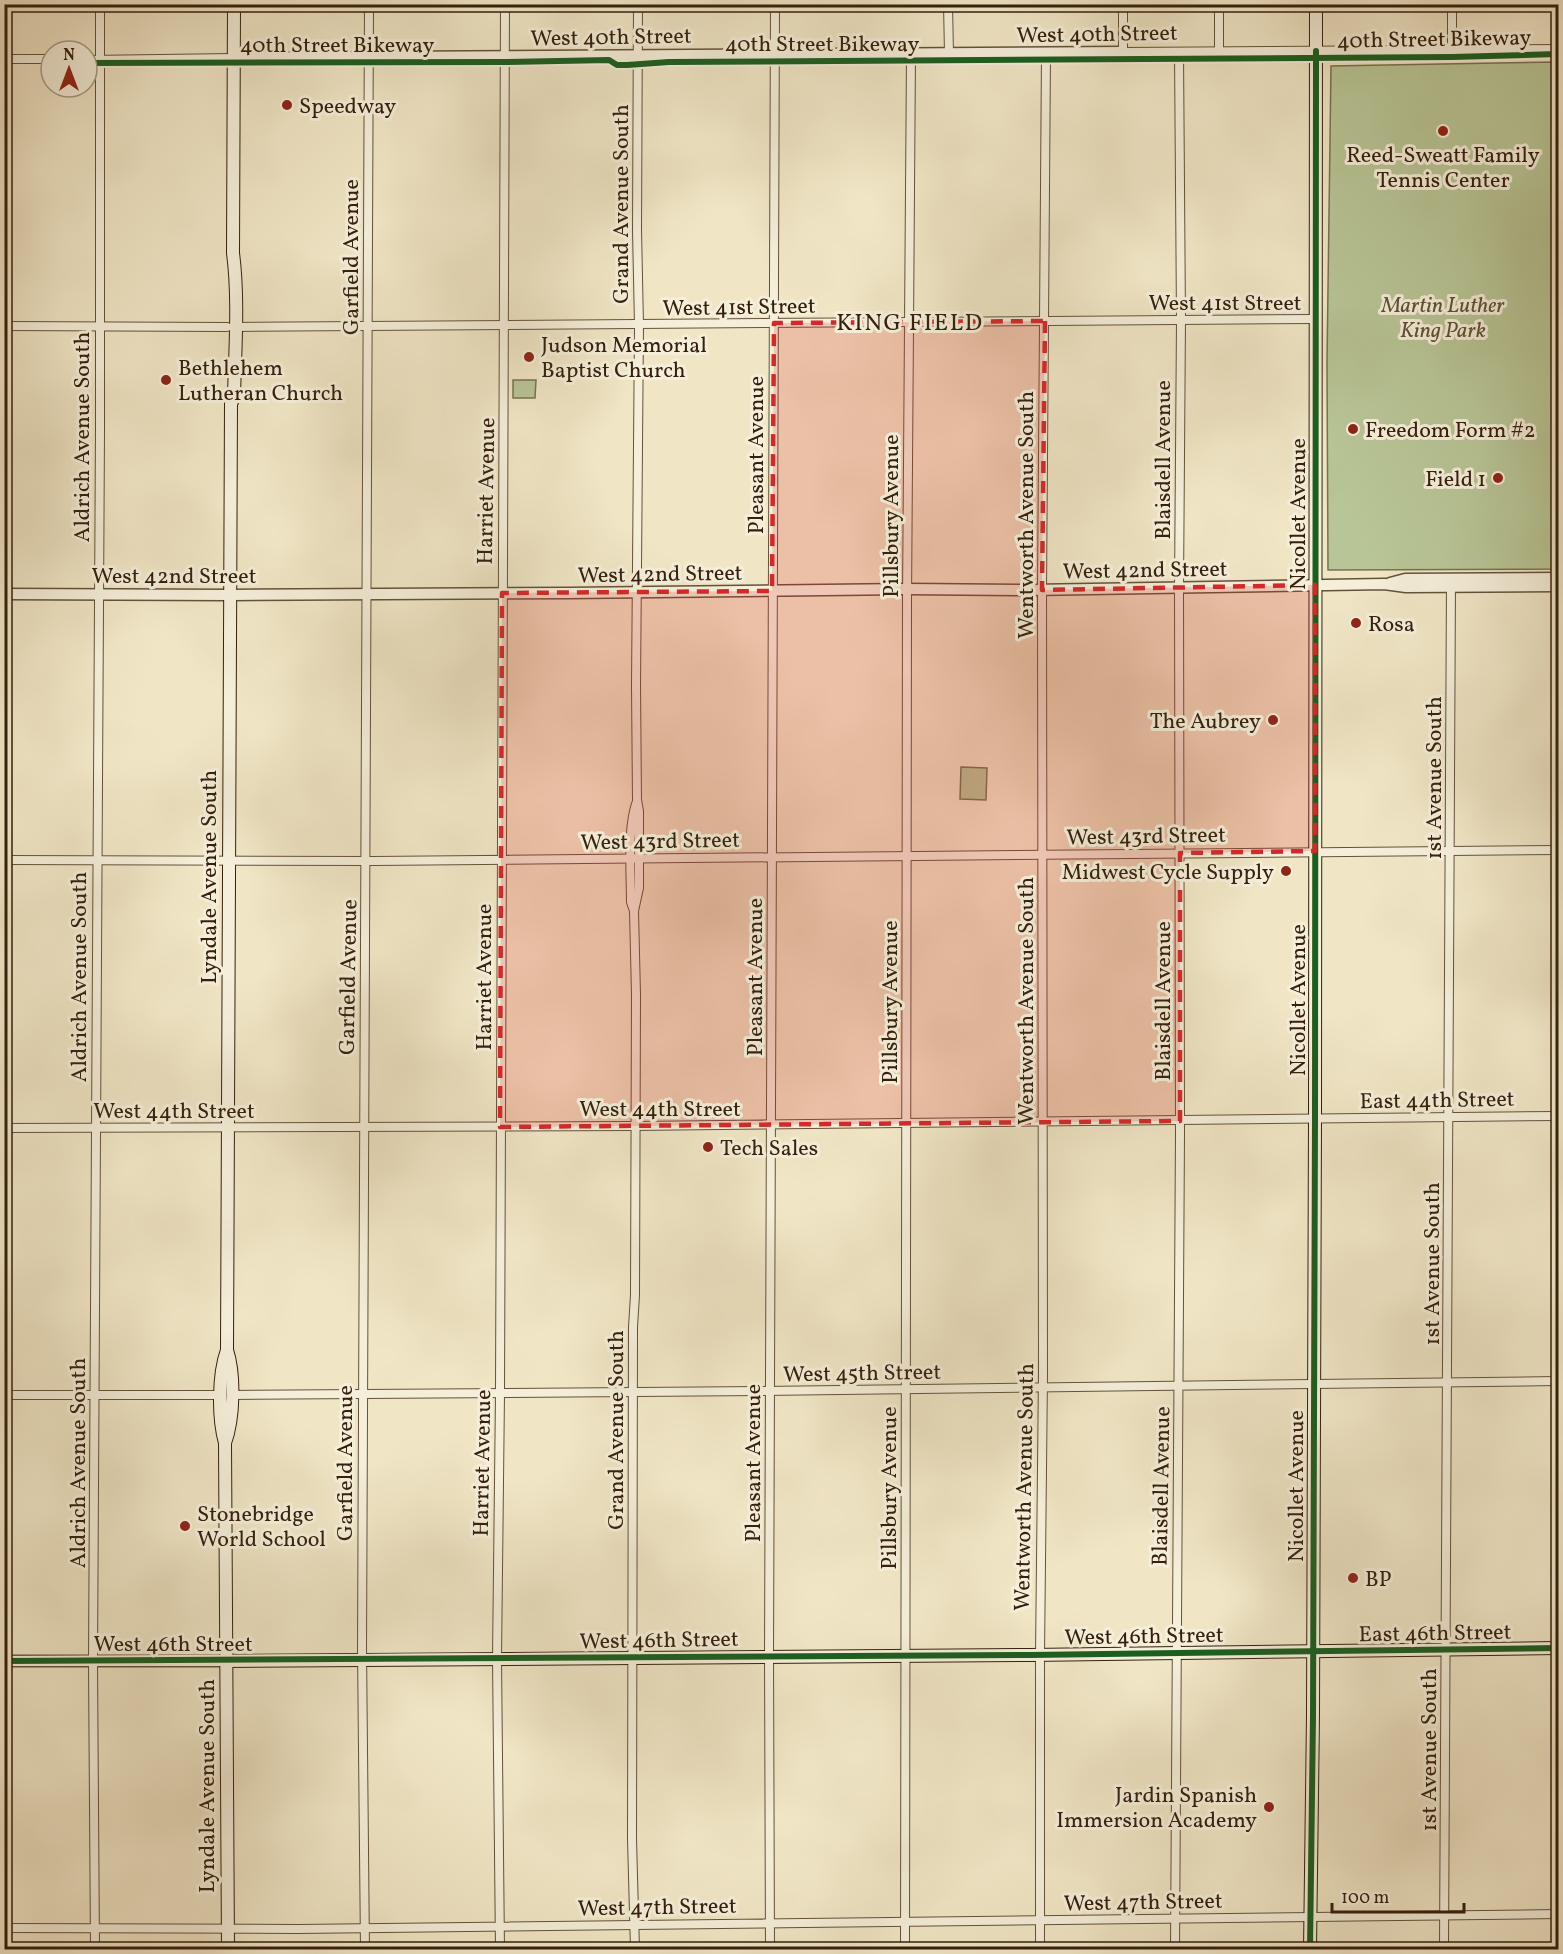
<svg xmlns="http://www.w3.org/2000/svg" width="1563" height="1954" font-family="Vollkorn,serif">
	<rect width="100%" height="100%" fill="#f0e6c6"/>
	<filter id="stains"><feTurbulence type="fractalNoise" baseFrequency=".00333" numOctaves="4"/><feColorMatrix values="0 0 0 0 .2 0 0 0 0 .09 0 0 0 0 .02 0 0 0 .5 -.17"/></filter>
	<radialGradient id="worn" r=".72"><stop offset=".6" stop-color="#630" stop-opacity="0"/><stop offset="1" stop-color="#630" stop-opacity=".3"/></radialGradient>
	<g fill="#b8c596" stroke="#767252" stroke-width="1.5">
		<path d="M 1558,62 L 1558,569 L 1328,570 L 1327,363 L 1331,66 Z"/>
		<path d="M 536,380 L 535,398 L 513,398 L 513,380 Z"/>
		<path d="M 961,767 L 987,768 L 986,800 L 960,799 Z"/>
	</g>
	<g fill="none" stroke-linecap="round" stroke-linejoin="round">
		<defs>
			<g id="minor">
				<path d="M 948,4 L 949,54"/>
				<path d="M 1123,4 L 1123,52 L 1558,49"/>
				<path d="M 1219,4 L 1219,51"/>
				<path d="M 1452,49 L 1452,4"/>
				<path d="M 4,59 L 51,59"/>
				<path d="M 87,60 L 233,58"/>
				<path d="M 4,326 L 227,327"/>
				<path d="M 235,327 L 1316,319"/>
				<path d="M 4,860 L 373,861 L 1558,850"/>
				<path d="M 634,911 L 631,902 C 631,873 627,827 637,801"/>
				<path d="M 4,1128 L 635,1126 L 1558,1116"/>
				<path d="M 4,1395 L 221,1395"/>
				<path d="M 231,1395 L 761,1391 L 1558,1381"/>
				<path d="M 4,1928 L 298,1929 L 1558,1914"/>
				<path d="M 95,1950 L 93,1661 L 100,429 L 100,4"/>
				<path d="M 365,1950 L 362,1649 L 369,4"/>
				<path d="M 500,1950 L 497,1659 L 500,1393 L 505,4"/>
				<path d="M 635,1950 L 632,1839 L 633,1327 L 635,1295 L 636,995 L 634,911 L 639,888 L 639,811 L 637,800 L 636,686 L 639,325 L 637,230 L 638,4"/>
				<path d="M 770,1950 L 769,1656 L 775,4"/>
				<path d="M 905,1950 L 907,600 L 911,54"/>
				<path d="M 1040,1950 L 1040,1655 L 1043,1374 L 1042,590 L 1046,53"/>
				<path d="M 1175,1950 L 1180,1133 L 1179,588 L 1181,320 L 1179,52"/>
				<path d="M 1444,1950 L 1451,582"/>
			</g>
			<g id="tertiary">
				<path d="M 233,58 L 1123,52"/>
				<path d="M 1390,583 L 1405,579 L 1558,578"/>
				<path d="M 4,594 L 231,595 L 569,593 L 907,589 L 1031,590 L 1384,584 L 1406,587 L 1558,586"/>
				<path d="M 4,1661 L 226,1661"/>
			</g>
			<g id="secondary">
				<path d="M 227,1350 C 218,1375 218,1418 225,1443 L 228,1950"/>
				<path d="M 225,1443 C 234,1418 235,1375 227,1350 L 231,404 L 234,397 C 235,351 239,299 233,253 L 234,4"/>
				<path d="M 226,1661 L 1030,1655 L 1558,1648"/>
				<path d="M 1310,1950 L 1313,1716 L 1315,1119 L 1316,4"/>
			</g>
		</defs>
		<use href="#minor" stroke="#63523b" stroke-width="10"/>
		<use href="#tertiary" stroke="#63523b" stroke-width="13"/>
		<use href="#secondary" stroke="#34200d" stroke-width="14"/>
		<use href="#minor" stroke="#f5efda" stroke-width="8"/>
		<use href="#tertiary" stroke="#f5efda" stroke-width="10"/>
		<use href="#secondary" stroke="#f5efda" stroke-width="12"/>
		<defs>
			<g id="cycleway">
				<path d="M 87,63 L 504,62 L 609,60 L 617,65 L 627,65 L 669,62 L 1452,57 L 1558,54"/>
				<path d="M 4,1661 L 1030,1655 L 1558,1648"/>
				<path d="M 1310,1950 L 1313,1716 L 1315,1119 L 1316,51"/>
			</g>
		</defs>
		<use href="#cycleway" stroke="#f5efda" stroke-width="10"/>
		<use href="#cycleway" stroke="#1b5e20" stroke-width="6"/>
	</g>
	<path fill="#d62828" fill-opacity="0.2" stroke="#d62828" stroke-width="4.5" stroke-dasharray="12 8" stroke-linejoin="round" d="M 1045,321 L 1042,590 L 1315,585 L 1315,851 L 1180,853 L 1180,1121 L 500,1127 L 502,593 L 772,591 L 774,323 Z"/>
	<g fill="#8f2418" stroke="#f5efda" stroke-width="2">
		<circle cx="287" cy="105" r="6"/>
		<circle cx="1443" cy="131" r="6"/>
		<circle cx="529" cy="357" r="6"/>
		<circle cx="166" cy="380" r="6"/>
		<circle cx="1353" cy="429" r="6"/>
		<circle cx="1498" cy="478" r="6"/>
		<circle cx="1356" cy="623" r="6"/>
		<circle cx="1273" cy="720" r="6"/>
		<circle cx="1286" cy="871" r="6"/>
		<circle cx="708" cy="1147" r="6"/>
		<circle cx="185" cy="1526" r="6"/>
		<circle cx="1353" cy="1578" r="6"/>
		<circle cx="1269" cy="1807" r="6"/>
	</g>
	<g text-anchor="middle" stroke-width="6" stroke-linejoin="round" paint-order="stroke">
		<g font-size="22" fill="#34200d" stroke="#f5efda">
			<text transform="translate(1097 33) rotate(-1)" y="8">West 40th Street</text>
			<text transform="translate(611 36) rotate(-1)" y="8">West 40th Street</text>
			<text transform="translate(1434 38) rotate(-1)" y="8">40th Street Bikeway</text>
			<text x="822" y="51">40th Street Bikeway</text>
			<text x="337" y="52">40th Street Bikeway</text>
			<text transform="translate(620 204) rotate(-90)" y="8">Grand Avenue South</text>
			<text transform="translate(350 257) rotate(-90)" y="8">Garfield Avenue</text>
			<text x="1225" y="310">West 41st Street</text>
			<text transform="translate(739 306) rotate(-1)" y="8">West 41st Street</text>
			<text transform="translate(81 437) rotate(-90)" y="8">Aldrich Avenue South</text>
			<text transform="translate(755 455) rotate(-90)" y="8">Pleasant Avenue</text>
			<text transform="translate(1162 460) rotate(-90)" y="8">Blaisdell Avenue</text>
			<text transform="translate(485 491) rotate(-89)" y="8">Harriet Avenue</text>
			<text transform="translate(1297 514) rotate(-90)" y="8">Nicollet Avenue</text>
			<text transform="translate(1025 515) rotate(-90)" y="8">Wentworth Avenue South</text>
			<text transform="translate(890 516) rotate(-90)" y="8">Pillsbury Avenue</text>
			<text transform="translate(1145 569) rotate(-1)" y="8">West 42nd Street</text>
			<text transform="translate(660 573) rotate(-1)" y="8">West 42nd Street</text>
			<text x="174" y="583">West 42nd Street</text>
			<text transform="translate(1433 778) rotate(-90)" y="8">1st Avenue South</text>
			<text transform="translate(1146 835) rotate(-1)" y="8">West 43rd Street</text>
			<text transform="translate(660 840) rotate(-1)" y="8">West 43rd Street</text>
			<text transform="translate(208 877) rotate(-90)" y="8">Lyndale Avenue South</text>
			<text transform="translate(78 977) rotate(-90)" y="8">Aldrich Avenue South</text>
			<text transform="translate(347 977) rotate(-89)" y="8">Garfield Avenue</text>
			<text transform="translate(483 977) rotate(-90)" y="8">Harriet Avenue</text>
			<text transform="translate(754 977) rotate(-90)" y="8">Pleasant Avenue</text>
			<text transform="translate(1297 1000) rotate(-90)" y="8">Nicollet Avenue</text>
			<text transform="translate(1025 1001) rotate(-90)" y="8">Wentworth Avenue South</text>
			<text transform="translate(1162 1001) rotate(-90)" y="8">Blaisdell Avenue</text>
			<text transform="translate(889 1002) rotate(-90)" y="8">Pillsbury Avenue</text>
			<text transform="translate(1437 1099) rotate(-1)" y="8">East 44th Street</text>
			<text x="660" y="1116">West 44th Street</text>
			<text x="174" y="1118">West 44th Street</text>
			<text transform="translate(1431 1264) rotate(-90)" y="8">1st Avenue South</text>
			<text transform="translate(862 1372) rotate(-1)" y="8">West 45th Street</text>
			<text transform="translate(615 1430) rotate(-90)" y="8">Grand Avenue South</text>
			<text transform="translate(77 1463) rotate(-90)" y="8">Aldrich Avenue South</text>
			<text transform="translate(344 1463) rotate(-90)" y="8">Garfield Avenue</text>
			<text transform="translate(481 1463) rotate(-89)" y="8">Harriet Avenue</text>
			<text transform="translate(752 1463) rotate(-90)" y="8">Pleasant Avenue</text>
			<text transform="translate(1160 1486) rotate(-89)" y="8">Blaisdell Avenue</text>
			<text transform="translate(1295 1486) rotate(-90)" y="8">Nicollet Avenue</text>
			<text transform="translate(1023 1487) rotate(-89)" y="8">Wentworth Avenue South</text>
			<text transform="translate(888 1488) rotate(-90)" y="8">Pillsbury Avenue</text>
			<text transform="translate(1435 1632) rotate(-1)" y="8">East 46th Street</text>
			<text transform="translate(1144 1635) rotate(-1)" y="8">West 46th Street</text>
			<text transform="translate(659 1639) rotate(-1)" y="8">West 46th Street</text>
			<text x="173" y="1651">West 46th Street</text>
			<text transform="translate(1428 1750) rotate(-90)" y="8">1st Avenue South</text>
			<text transform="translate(206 1786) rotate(-90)" y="8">Lyndale Avenue South</text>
			<text transform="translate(1143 1901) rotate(-1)" y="8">West 47th Street</text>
			<text transform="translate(657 1906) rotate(-1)" y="8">West 47th Street</text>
		</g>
		<g font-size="22" fill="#34200d" stroke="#f5efda" text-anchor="start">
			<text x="299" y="113">Speedway</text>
			<text x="1443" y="162" text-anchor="middle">Reed-Sweatt Family<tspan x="1443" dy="25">Tennis Center</tspan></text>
			<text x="541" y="352">Judson Memorial<tspan x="541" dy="25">Baptist Church</tspan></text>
			<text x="178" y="375">Bethlehem<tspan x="178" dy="25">Lutheran Church</tspan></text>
			<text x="1365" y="437">Freedom Form #2</text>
			<text x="1486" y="486" text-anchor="end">Field 1</text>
			<text x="1368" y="631">Rosa</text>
			<text x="1261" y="728" text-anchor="end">The Aubrey</text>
			<text x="1274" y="879" text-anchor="end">Midwest Cycle Supply</text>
			<text x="720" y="1155">Tech Sales</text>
			<text x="197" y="1521">Stonebridge<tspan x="197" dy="25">World School</tspan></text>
			<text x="1365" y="1586">BP</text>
			<text x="1257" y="1802" text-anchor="end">Jardin Spanish<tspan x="1257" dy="25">Immersion Academy</tspan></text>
		</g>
		<g font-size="22" font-style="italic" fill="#5c5236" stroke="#f5efda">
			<text x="1443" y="312">Martin Luther<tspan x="1443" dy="25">King Park</tspan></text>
		</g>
		<g font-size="24" letter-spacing="1.5" fill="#34200d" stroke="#f5efda">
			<text x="910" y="330">KING FIELD</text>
		</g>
	</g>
	<rect width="1563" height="1954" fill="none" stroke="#f0e6c6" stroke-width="24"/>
	<rect x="6" y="6" width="1551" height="1942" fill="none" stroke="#34200d" stroke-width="3"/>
	<rect x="12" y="12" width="1539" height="1930" fill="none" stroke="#34200d" stroke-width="1.5"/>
	<g transform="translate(69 69)"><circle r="28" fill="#f5efda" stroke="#a89c88" stroke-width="1.5"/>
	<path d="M0-4.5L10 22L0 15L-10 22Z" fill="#8f2418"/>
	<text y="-9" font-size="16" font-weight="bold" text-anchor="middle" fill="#34200d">N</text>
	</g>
	<path d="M1332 1903v9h132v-9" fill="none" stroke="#34200d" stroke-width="3"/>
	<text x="1341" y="1903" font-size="18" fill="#34200d" stroke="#f5efda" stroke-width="4.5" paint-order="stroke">100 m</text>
	<rect width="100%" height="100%" filter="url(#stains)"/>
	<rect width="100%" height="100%" fill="url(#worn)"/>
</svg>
